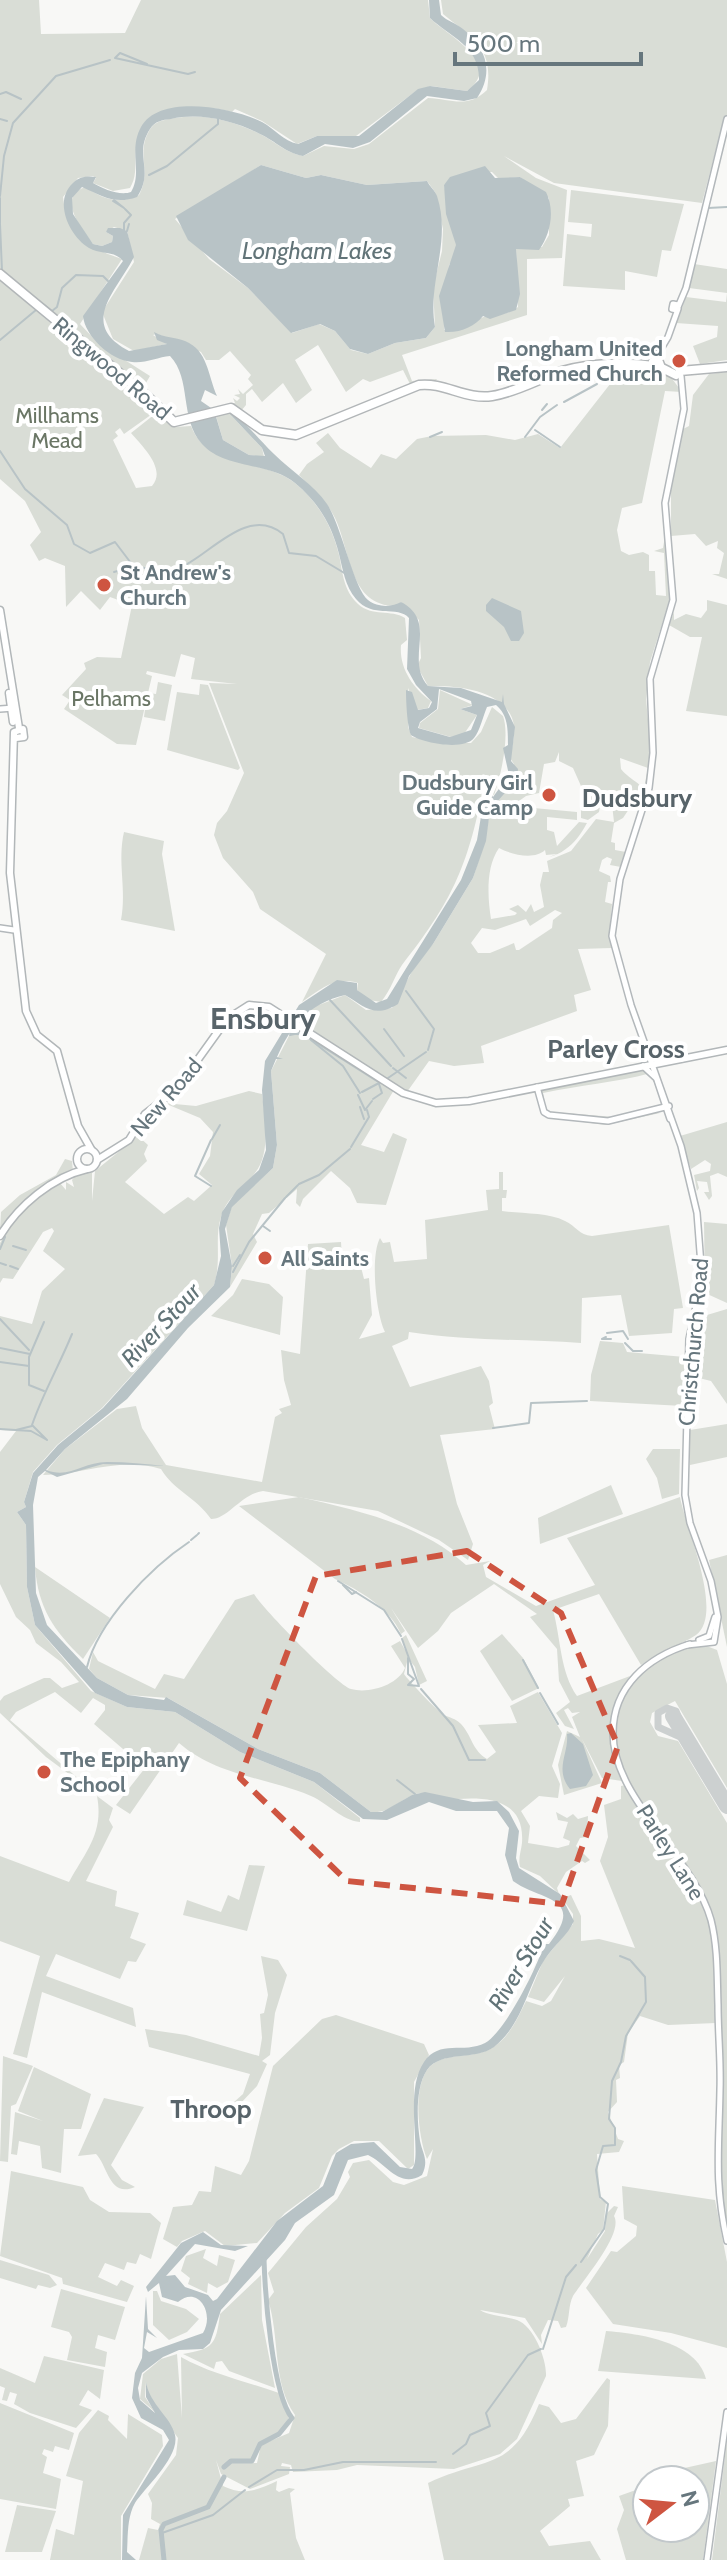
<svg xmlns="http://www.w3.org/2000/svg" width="727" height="2560" font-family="Cabin,sans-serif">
	<rect width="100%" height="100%" fill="#f8f8f6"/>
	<g fill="#d9ddd6" fill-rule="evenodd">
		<path d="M 0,0 L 39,0 L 41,34 L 125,33 L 141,0 L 428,0 L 430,18 C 446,35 505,63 467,91 L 431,86 L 416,91 L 356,136 L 317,136 L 297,144 L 262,121 L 235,109 L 232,112 L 214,108 L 150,117 C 125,147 143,167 130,188 L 113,191 L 93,183 L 96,178 L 93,176 L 78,178 L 63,197 C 67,233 88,248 122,259 L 80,324 L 98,343 L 150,376 L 143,388 L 0,271 Z"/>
		<path d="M 441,0 L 727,0 L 727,127 L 722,126 L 702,203 L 554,183 L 504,156 L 536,178 L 567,190 L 562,258 L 527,259 L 527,315 L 402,355 L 412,381 L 437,379 L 435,382 L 410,384 L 403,370 L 370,382 L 363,379 L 346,392 L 318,345 L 295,360 L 312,390 L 296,403 L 283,383 L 262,402 L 252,389 L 246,394 L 246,405 L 241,411 L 231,403 L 235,403 L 233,398 L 237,401 L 240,398 L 234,395 L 240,394 L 238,389 L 243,394 L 253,385 L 248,379 L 251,375 L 230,351 L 219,360 L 206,360 L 201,352 L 157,334 L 153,335 L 167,344 L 134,351 L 113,339 L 102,312 L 134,262 L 127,231 L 114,227 L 106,232 L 113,236 L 112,242 L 102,246 L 93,244 C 81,228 56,197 85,187 C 103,199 119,205 139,195 C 152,171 136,154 149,131 C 154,122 160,121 169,119 C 200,112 232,120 260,134 C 276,142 284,152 303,156 L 324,146 L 354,149 L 369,144 L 428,98 C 451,99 468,109 487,90 C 494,47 472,38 443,14 ZM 261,165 L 306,178 L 321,175 L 367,185 L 427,181 L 435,192 L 443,229 L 442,251 L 433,287 L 435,327 L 426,338 L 395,343 L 368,354 L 351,350 L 335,331 L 319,324 L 292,333 L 248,288 L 209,259 L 175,219 ZM 492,172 L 499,179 L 520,177 L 549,198 L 549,235 L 542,247 L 516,249 L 518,307 C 506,317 492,312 481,318 C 465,327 465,330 444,330 L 449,265 L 456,254 L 456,244 L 444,185 L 465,173 Z"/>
		<path d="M 571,190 L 684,204 L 671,251 L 662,250 L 657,277 L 625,271 L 625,290 L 563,286 L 567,234 L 591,237 L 592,224 L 568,222 Z"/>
		<path d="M 694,264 L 727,269 L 727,360 L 700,364 L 693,346 L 717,337 L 718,326 L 676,323 L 686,297 L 726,302 L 727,293 L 689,288 Z"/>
		<path d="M 0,280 L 155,412 L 124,434 L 120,428 L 115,432 L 118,436 L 113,440 L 136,488 L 152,486 C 167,469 142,446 131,433 L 155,414 L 175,427 L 191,426 C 207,469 264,458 295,483 C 318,502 332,526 339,555 C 343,573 343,590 358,604 C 372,617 391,609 405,618 L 407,640 L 401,645 C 399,668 413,688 431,701 L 428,708 L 417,710 L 408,688 L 408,727 L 412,737 L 442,743 L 471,743 L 481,732 L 492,707 L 503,716 C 510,735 501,776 494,795 L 491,793 L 497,780 L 490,779 L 483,788 C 468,868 450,904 402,965 C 396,973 391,990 381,1002 L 369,1000 L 357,990 L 358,983 C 335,976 321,989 302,1002 L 326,954 L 260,909 L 253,892 L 223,858 L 214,835 L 217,823 L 227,811 L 244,773 L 209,683 L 237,684 L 191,679 L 195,658 L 181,654 L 175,677 L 147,671 L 146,674 L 152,676 L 148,693 L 156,694 L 158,682 L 172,685 L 165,721 L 144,717 L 146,702 L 136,745 L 117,744 L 64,709 L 70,700 L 62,695 L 86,669 L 84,663 L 97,657 L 121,658 L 132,605 L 110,597 L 100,610 L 81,591 L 66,607 L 65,566 L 45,558 L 39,561 L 30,545 L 41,532 L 25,501 L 0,479 Z"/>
		<path d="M 649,369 L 670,376 L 682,392 L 665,391 L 642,503 L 622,508 L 617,530 L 621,551 L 629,555 L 643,552 L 649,555 L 649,571 L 655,571 L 656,595 L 666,596 L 664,553 L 654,551 L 663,548 L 665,536 L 671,596 L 650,662 L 646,699 L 651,751 L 648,783 L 645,783 L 648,768 L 620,758 L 621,769 C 634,785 649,782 643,806 L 631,806 L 623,818 L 614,823 L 611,842 L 615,843 L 615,850 L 626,852 L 621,867 L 610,865 L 612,859 L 607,857 L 602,860 L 599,871 L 610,876 L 611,882 L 608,882 L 605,902 L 612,904 L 609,937 L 612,948 L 578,949 L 591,990 L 574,995 L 577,1011 L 481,1046 L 484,1063 L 454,1066 L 429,1061 L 407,1092 L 297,1023 L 311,1008 L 345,995 L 366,1010 L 392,1008 L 420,957 L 433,944 L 473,878 L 485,841 L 490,810 L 514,780 L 514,764 L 510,758 C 512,748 515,736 514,726 C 509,690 457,685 428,686 L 417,666 L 421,658 L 419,620 L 401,602 L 396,606 C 349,606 351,552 335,518 C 326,500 312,489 299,475 L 307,464 L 324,452 L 316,443 L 328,433 L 340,448 L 371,468 L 381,454 L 396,459 L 417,439 L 432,436 L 486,435 L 515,440 L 538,434 L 560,448 L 614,379 L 647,385 ZM 559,752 L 559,761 L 573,768 L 581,786 L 581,818 L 588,820 L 599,812 L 602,795 L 612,804 L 614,822 L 596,819 L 571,851 L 547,861 L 549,872 L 543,872 L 540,885 L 544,907 L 534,912 L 531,904 L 526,912 L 518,905 L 509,909 L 517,913 L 515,915 L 491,919 C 488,900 485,868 499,848 C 512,855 535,860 545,850 L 546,855 L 557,854 L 549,857 C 574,851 585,826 587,823 L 579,822 L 557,846 L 554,832 L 547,830 L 547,817 L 577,820 L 577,812 L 512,806 L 526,796 L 539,793 L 544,764 L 555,762 ZM 555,910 L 562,913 L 553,920 L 552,928 L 519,950 L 516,950 L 514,943 L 490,953 L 478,953 L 471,943 L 482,928 L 495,930 L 526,919 L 530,926 Z"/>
		<path d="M 727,372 L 727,579 L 712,574 L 719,574 L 724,553 L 717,548 L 718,541 L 706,546 L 695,534 L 671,536 L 671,486 L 683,429 L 689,426 L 693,395 L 709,374 Z"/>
		<path d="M 227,411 L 262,448 L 264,457 L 249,455 L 223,440 L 216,416 Z"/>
		<path d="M 707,600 L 727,605 L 727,716 L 686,711 L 702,637 L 690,637 L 669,625 L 674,612 L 674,620 L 686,614 L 701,618 L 707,610 Z"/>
		<path d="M 200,684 L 208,685 L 240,768 L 238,770 L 167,750 L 177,692 L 199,695 Z"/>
		<path d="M 440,690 L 473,705 L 460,709 L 477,715 L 464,734 L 451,737 L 419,728 L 420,723 L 438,709 Z"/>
		<path d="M 124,832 L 164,841 L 162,854 L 175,931 L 121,920 C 127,890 117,862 124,832 Z"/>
		<path d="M 294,1026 L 394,1090 L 361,1145 L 384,1152 L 393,1133 L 407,1139 L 386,1205 L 357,1203 L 350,1188 L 331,1171 L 303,1199 L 300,1207 L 296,1203 L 297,1189 L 269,1213 L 262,1214 L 253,1234 L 257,1242 L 230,1287 L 232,1266 L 226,1225 L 232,1206 L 273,1168 L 277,1145 L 271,1071 Z"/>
		<path d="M 644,1070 L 651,1073 C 614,1083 580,1085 543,1093 L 546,1109 L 552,1112 L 615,1117 L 660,1105 L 649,1112 L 660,1113 L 606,1125 L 545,1117 L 539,1090 Z"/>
		<path d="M 249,1091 L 262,1094 C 265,1117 271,1154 255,1173 C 243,1189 227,1196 221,1217 C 214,1238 222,1260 214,1285 L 102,1408 L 57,1445 L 33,1472 L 24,1502 L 26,1507 L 17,1512 L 26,1525 L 27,1587 L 35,1625 L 91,1691 L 127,1707 L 175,1712 L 240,1752 L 314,1782 L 360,1818 L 360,1822 C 341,1820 329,1804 311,1796 C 266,1777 217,1776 179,1743 L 130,1814 L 116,1805 L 145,1768 L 94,1724 L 105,1710 L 105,1705 L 93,1698 L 81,1713 L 55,1692 L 16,1712 L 10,1720 L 100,1797 L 46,1757 L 0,1713 L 0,1701 L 4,1696 L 44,1678 L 50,1678 L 62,1688 L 79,1682 L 61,1662 L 36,1643 L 30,1630 L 16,1617 L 0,1584 L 0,1452 L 16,1431 L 0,1430 L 0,1316 L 32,1324 L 42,1291 L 65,1269 L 43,1251 L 54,1231 L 52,1228 L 43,1232 L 13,1279 L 3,1278 L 0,1283 L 0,1243 L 6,1232 L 29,1205 L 60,1183 L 66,1190 L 66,1182 L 74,1187 L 72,1180 L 77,1174 L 92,1173 L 92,1201 L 95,1171 L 138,1136 L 148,1145 L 144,1154 L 147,1161 L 125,1182 L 164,1214 L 188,1197 L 194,1201 L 212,1185 L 199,1174 L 210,1156 L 213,1132 L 200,1118 L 164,1103 L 196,1106 Z"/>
		<path d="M 727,1122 L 727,1177 L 718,1173 L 710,1176 L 712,1196 L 709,1200 L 704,1192 L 709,1192 L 707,1182 L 697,1181 L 699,1188 L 697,1191 L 694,1175 L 710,1171 L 711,1164 L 705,1160 L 691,1169 L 680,1136 Z"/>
		<path d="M 65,1159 L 72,1161 L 73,1171 L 28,1198 L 0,1230 L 1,1212 L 20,1195 L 56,1175 Z"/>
		<path d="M 499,1172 L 503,1172 L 503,1190 L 507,1190 L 506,1198 L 502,1198 L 502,1211 C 521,1214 548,1212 565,1221 C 576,1226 579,1235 592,1236 L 669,1225 L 683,1308 L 674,1309 L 672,1333 L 629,1336 L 621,1295 L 582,1298 L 581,1343 C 524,1339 466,1341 409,1332 L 408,1339 L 392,1346 L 410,1387 L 481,1366 L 489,1381 L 493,1403 L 489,1406 L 495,1429 L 440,1435 L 457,1504 L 473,1544 L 468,1560 L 439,1540 L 378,1511 L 263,1491 C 241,1494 228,1519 211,1519 C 197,1498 173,1490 161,1469 C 121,1456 82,1475 43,1475 L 65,1449 L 117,1409 L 136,1406 L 142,1428 L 166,1465 L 262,1482 L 275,1417 L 282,1413 L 279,1409 L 291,1405 L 284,1380 L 281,1350 L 300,1354 L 308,1244 L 341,1242 L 342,1258 L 359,1259 L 364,1279 L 369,1278 L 372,1315 L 359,1339 L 385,1332 C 376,1314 370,1256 380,1238 L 383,1243 L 390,1242 L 394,1262 L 427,1259 L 425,1220 L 488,1210 L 486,1190 L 499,1189 Z"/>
		<path d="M 704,1222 L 727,1224 L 727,1303 L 705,1293 Z"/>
		<path d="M 242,1279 L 269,1284 L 283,1297 L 280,1335 L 211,1316 L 233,1295 Z"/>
		<path d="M 727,1309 L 727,1404 L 711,1381 L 695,1377 L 690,1367 L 697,1318 Z"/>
		<path d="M 600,1341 L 623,1343 L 627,1352 L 685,1357 L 683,1406 L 590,1401 L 591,1375 Z"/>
		<path d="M 727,1424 L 727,1457 L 690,1465 L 690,1430 Z"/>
		<path d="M 653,1449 L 680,1449 L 679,1494 L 662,1499 L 657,1478 L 646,1459 Z"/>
		<path d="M 611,1485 L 623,1514 L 540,1544 L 538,1518 Z"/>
		<path d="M 299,1497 C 356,1510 421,1524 466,1565 L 490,1561 L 483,1565 L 486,1577 L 536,1606 L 595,1585 L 567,1538 L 680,1497 C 685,1526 725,1614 696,1635 C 679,1646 658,1652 641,1665 L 599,1594 L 553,1610 C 561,1639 560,1672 577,1696 L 630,1676 C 605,1710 609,1744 622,1781 L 602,1778 L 582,1739 L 602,1783 L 564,1795 L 558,1765 L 567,1731 L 580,1737 L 572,1717 L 580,1712 L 572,1713 L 568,1708 L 564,1710 L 574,1729 L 565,1726 L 556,1713 L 570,1702 L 559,1681 L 557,1649 L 530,1617 L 537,1614 L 494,1584 L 451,1613 L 438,1631 L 418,1648 L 391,1608 L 405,1631 L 401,1634 C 390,1608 359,1590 335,1579 L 239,1506 Z"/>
		<path d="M 727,1555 L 727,1647 L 709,1560 Z"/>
		<path d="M 35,1567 L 110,1618 L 83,1659 C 54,1631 38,1608 35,1567 Z"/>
		<path d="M 254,1594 C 263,1609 337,1685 351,1689 C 369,1694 398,1685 405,1668 L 391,1646 L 400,1641 L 408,1655 L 402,1638 L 406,1635 L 427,1681 L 419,1685 L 415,1667 L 408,1658 L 404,1674 C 408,1680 439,1713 444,1715 C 450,1718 455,1718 461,1724 C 472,1736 472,1750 487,1759 L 496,1752 L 478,1725 L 517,1723 L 510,1706 L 538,1692 L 562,1733 L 552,1766 L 560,1784 L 558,1798 L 539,1796 L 521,1811 L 530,1826 L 528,1843 L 558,1848 L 569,1845 L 570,1841 L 563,1838 L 568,1822 L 558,1820 L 556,1812 L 567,1818 L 573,1814 L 578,1819 L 588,1816 L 587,1837 L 580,1838 L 576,1846 L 590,1860 L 585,1863 L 582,1861 L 566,1872 L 557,1888 L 559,1894 L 540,1876 L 520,1867 C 518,1858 521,1852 522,1843 C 525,1799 487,1797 458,1799 C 444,1800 431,1790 416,1794 C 400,1799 390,1814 371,1812 L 320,1773 L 258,1749 L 168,1698 L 128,1695 L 97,1678 L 89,1669 L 93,1652 L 98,1661 L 155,1689 L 164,1674 L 184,1679 L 235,1600 Z"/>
		<path d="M 502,1634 L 523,1658 L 539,1688 L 512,1701 L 480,1651 Z"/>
		<path d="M 704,1645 L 717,1650 L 727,1684 L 727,1788 L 675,1701 L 652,1713 L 650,1722 L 658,1736 L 678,1741 L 727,1823 L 727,2228 C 717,2182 722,2140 723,2094 C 724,2064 721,2033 720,2003 C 720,1974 721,1946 713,1918 C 693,1856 614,1795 616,1730 C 617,1682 659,1651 704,1645 Z"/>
		<path d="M 626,1785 C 655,1828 696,1873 709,1924 C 717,1957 716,1990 716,2023 L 668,2025 L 640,2016 L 628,2033 L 624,2062 L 619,2065 L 620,2078 L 616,2080 L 617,2102 L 608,2112 L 618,2139 L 624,2141 L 619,2152 L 597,2154 L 600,2199 L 606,2202 L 603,2230 L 598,2234 L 587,2259 L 605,2231 L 606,2214 L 614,2206 L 618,2207 L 614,2216 C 624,2233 584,2279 573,2296 C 568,2306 570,2317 566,2327 L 561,2328 L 558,2321 L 548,2320 L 541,2335 L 542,2344 L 525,2318 L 480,2310 C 489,2316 505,2316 517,2320 C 534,2326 547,2360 546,2376 L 517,2439 L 500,2454 L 454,2469 L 357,2465 L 337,2470 L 293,2472 L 291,2465 L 282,2463 L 281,2466 L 290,2467 L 289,2474 L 250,2489 L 221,2474 L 216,2460 L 223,2486 C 243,2496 258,2490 277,2481 L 276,2490 L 279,2492 L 289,2488 L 295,2489 L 290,2493 L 296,2538 L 305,2560 L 139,2560 L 148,2528 L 158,2530 L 160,2524 L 151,2519 L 152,2503 L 148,2494 L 176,2455 L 178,2438 L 149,2398 L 146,2382 L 145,2397 L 155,2412 L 140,2399 L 143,2374 L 161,2359 L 177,2354 L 182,2418 L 181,2357 C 211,2374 245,2381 279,2393 L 289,2417 C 281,2440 263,2432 252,2460 L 239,2459 L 236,2463 L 257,2463 L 261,2445 L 289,2433 L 295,2415 C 272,2383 280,2336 268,2300 L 274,2292 L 268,2273 L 306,2227 L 337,2199 L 350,2177 L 348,2172 L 353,2163 L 369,2160 L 393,2182 L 404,2185 L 427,2176 L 433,2149 L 427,2159 C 418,2138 410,2075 436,2062 C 452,2053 473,2058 490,2049 C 509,2039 517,2019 526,2001 L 542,2006 L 551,2001 L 565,1976 L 544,2002 L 528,1997 L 543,1961 L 573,1924 L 573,1914 L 562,1898 L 571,1895 L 581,1916 L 581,1941 L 599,1939 L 635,1948 L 600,1861 L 608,1837 L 604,1805 L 621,1799 L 621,1786 Z"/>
		<path d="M 97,1796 L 113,1808 L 109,1820 L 113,1827 L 86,1881 L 117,1891 L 115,1906 L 139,1913 L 130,1938 L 146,1944 L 136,1962 L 128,1961 L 120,1979 L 56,1954 L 46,1976 L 133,2008 L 136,2027 L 42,1992 L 27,2058 L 13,2054 L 40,1956 L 0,1941 L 0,1856 L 69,1882 C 86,1851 104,1833 97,1796 Z"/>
		<path d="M 249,1865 L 265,1866 L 247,1931 L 183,1915 L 187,1900 L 221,1912 L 228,1895 L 239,1900 Z"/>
		<path d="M 261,1956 L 278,1960 L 287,1975 L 275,2013 L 270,2055 L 262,2061 L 267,2064 L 257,2086 L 239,2105 L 233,2103 L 243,2094 L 250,2074 L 149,2047 L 145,2029 L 186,2035 L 259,2056 L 262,2038 L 260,2014 L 264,2013 L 268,1995 Z"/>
		<path d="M 336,2015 L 424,2044 L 429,2055 L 414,2082 L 414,2165 L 408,2169 L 379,2141 L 354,2141 L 339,2149 L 332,2156 L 319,2188 L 285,2213 L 257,2243 L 225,2246 L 205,2231 L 182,2241 L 177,2247 L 163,2239 L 173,2207 L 192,2205 L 199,2191 L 211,2192 L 215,2166 L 241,2175 L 249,2161 L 273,2066 L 322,2019 Z"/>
		<path d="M 3,2056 L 33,2066 L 16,2104 L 11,2106 L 8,2162 L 0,2161 Z"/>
		<path d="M 34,2067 L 91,2094 L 81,2129 L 64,2129 L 61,2173 L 42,2168 L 40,2146 L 19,2141 L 17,2155 L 11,2154 L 15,2112 L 43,2121 L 18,2111 Z"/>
		<path d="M 104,2098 L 144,2107 L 111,2165 L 122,2180 L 135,2187 C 109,2198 108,2166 96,2154 L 78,2156 Z"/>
		<path d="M 11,2171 L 83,2187 L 90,2200 L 109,2212 L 150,2213 L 161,2223 L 151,2259 L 140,2254 L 136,2264 L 127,2262 L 124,2270 L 105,2263 L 98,2277 L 117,2286 L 121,2280 L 134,2286 L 127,2302 L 63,2284 L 62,2278 L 0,2256 Z"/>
		<path d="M 622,2186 L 715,2200 L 727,2262 L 727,2348 L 671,2333 L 613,2324 L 586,2288 L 611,2251 L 617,2252 L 636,2236 L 637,2226 L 624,2219 Z"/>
		<path d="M 206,2249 L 203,2258 L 217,2266 L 219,2255 L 235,2260 L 228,2282 L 217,2288 L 208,2283 L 207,2293 L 188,2284 L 190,2278 L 181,2271 L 186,2256 Z"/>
		<path d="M 0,2260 L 49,2275 L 57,2285 L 50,2288 L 38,2285 L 36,2289 L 0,2278 Z"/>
		<path d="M 261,2275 L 262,2320 L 275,2388 L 229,2371 L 222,2361 L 216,2362 L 214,2369 L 183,2354 C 213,2349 216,2345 220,2314 Z"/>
		<path d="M 61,2289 L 125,2307 L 115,2340 L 98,2335 L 95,2348 L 107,2352 L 105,2367 L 67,2360 L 72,2337 L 69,2332 L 51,2327 Z"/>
		<path d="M 153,2291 L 157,2291 L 161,2301 L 186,2309 L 199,2319 L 187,2332 L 169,2340 L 153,2325 Z"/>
		<path d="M 606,2331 C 640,2334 696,2341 706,2379 L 598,2371 Z"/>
		<path d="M 44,2356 L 104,2370 L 100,2399 L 88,2390 L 79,2405 L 92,2410 L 76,2428 L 30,2413 L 14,2404 L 17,2394 L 10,2392 L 7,2401 L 2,2400 L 5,2388 L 0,2386 L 0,2368 L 35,2383 Z"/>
		<path d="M 607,2378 L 610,2380 L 608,2426 L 594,2455 L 576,2461 L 584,2496 L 568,2499 L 570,2506 L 540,2531 L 549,2546 L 590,2541 L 601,2560 L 444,2560 L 428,2483 C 487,2455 511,2473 539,2404 L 549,2407 L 561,2423 L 576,2419 Z"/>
		<path d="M 0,2403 L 74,2433 L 69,2450 L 55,2446 L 53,2452 L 44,2449 L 42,2454 L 47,2457 L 43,2473 L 61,2479 L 56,2509 L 0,2499 Z"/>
		<path d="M 98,2410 L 109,2416 L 108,2420 L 127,2439 L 128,2414 L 162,2435 L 163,2446 L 121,2516 L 121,2560 L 50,2560 L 56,2529 L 74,2535 L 83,2481 L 66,2476 L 79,2433 Z"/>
		<path d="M 727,2440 L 727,2560 L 712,2560 Z"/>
		<path d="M 716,2461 L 703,2560 L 626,2560 L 617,2529 L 624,2510 L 619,2496 L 647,2486 L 647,2528 L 695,2528 L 695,2480 L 663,2480 L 671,2471 Z"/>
		<path d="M 17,2505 L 56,2511 L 42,2552 L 5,2552 Z"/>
	</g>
	<g fill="#b8c3c6" fill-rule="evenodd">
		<path d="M 429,0 L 439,0 L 441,15 C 447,21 456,23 463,29 C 487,48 494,73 477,98 L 464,101 L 427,96 L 370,142 L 353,148 L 325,144 L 303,156 C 284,152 277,142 260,134 C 235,121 200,112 171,119 C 162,120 155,121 150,129 C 133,155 155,170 137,197 C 115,205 102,196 82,187 L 72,198 L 73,214 L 93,244 L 102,246 L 112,242 L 113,236 L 106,232 L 108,228 L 120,228 L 127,231 L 134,257 C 116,292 78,324 129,351 L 167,344 L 157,340 L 154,332 C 165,338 175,337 185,341 C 208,350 208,376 217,396 L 205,390 L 201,401 L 214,410 L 223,440 L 249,455 L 265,456 L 262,448 L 227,411 L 230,411 C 248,424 258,439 274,454 C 291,471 314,485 327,504 C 342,527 354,589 368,600 C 378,608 393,607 401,602 C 439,622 404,659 428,686 L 461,688 L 502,702 L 503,694 L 504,704 L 515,727 L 511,761 L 518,769 L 517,779 L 490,810 L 486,841 L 473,878 L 433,944 L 409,976 L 398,1004 C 374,1019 364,1006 345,995 C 310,1003 291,1025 277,1057 L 283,1059 L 276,1059 L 271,1071 L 277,1145 L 273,1168 L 232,1207 L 225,1229 L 232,1266 L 230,1287 L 188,1328 L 127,1399 L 65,1449 L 46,1470 C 70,1479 83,1462 107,1462 C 127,1462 145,1464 165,1466 L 103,1464 L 57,1477 L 45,1471 L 38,1477 L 33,1505 L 36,1593 L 47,1625 L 97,1678 L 128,1695 L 164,1700 L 166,1697 L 258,1749 L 320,1773 L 371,1812 L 382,1812 L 412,1795 L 425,1792 L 473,1802 L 497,1801 L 509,1812 L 519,1831 L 516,1858 L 519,1868 L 560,1894 L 574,1921 C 568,1935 554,1945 545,1959 C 527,1987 523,2024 494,2047 C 475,2061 441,2050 427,2070 C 415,2088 417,2121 420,2141 C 423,2155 429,2160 422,2175 C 399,2189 387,2164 368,2155 L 348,2160 L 334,2195 L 295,2223 L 285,2240 L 221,2310 L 210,2343 L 203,2349 L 179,2350 L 163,2357 L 142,2373 L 138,2388 L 140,2400 L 155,2413 L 146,2397 L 146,2382 C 150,2405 171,2417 175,2435 C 180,2457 145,2487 135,2503 C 127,2517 128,2535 127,2552 L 136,2560 L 122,2560 L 123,2515 L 169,2440 L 163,2430 L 141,2418 L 132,2398 L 135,2373 L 142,2358 L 146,2296 L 148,2329 L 157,2338 L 147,2332 L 144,2348 L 149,2352 L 203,2333 C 215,2313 198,2285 178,2302 L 162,2297 L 159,2283 L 148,2292 L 146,2287 L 181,2243 L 203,2232 L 221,2245 L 248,2246 L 235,2251 L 195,2244 L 166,2276 L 175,2275 L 185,2287 L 208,2295 L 213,2301 L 217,2299 L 277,2221 L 323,2186 L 336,2153 L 351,2144 L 374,2142 L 400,2167 L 412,2169 C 423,2156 403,2093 424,2062 C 439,2039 464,2054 485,2043 C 505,2032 538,1966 544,1944 L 549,1944 C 587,1896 540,1901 513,1881 L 505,1855 L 509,1828 L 497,1811 L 456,1811 L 429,1802 L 387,1820 L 363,1819 L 314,1782 L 240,1752 L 175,1712 L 127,1707 L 95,1693 L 35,1625 L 27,1587 L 26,1525 L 17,1512 L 26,1507 L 24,1502 L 33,1473 L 58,1445 L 103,1408 L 214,1285 L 221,1256 L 219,1228 L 222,1212 L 237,1190 L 259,1170 L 266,1150 L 262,1090 L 265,1061 L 299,1005 L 337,980 L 357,983 L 357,990 L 376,1003 L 387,999 L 461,880 L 477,840 L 486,787 L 490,780 L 497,780 L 490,790 L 493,797 L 509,775 L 503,748 L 508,745 C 508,729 508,715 496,705 L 487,707 C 483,716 480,731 474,738 C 464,751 422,743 411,735 C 407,727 406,699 406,690 L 412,692 L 418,710 L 429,708 L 432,702 L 416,685 L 407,669 L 409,618 C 398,605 372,619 356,599 C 345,586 343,570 339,554 C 332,525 318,502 295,483 C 269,462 224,469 202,444 C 179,418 192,379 170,356 C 158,357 144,364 132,362 C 110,360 85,336 83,316 L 123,261 C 114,250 101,255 89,248 C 69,236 53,201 73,183 C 80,176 88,176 96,177 L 93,183 C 103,189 120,196 131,192 C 143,172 128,151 141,127 C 160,93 234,108 262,122 C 275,129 283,141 298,144 L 317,136 L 359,136 L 418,89 L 430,86 L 467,91 L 479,80 C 480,46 450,37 430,18 ZM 439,689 L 471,701 L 472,706 L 460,709 L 477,715 L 471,730 L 450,737 L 418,728 L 420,722 L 437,709 Z"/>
		<path d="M 261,165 L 306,178 L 321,175 L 367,185 L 427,181 C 430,187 434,189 437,196 C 452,242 427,282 435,327 L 426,338 L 395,343 L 368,354 L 350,349 L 335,331 L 320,324 L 291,333 L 248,288 L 188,240 L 176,216 Z"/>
		<path d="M 485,166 L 495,178 L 520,177 L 546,192 C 555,210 551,233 539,250 L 516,249 L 520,294 L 516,310 L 490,319 L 483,316 C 475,326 461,333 445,332 L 439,296 L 456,245 L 446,214 L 444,185 L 450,177 Z"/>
		<path d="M 492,598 L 521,611 L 524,633 L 519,641 L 511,641 L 504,627 L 486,611 L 486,605 Z"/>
		<path d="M 571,1733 L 583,1744 L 593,1775 L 586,1786 L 570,1789 C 554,1769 569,1754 567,1734 Z"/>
	</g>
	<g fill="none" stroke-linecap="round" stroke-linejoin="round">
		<g stroke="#b8c3c6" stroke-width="2">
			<path d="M 147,64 L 120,53 L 115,58 L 188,74 L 195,72"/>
			<path d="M 0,94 L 6,92 L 21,99"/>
			<path d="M 0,119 L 7,121"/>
			<path d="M 149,175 L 167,166 L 218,124 L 218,119"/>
			<path d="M 0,196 L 4,156 L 13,123 L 56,76 L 110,60"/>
			<path d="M 0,198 L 0,223"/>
			<path d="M 113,201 L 124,208 L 114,200"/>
			<path d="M 708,208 L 727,207"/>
			<path d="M 0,224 L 2,271"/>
			<path d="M 124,230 L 124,223 L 131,215 L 125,209"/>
			<path d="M 127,231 L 129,224"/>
			<path d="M 43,304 L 52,311 L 57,307 L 62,288 L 76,275 L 103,276 L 108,281"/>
			<path d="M 0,340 L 36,310"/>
			<path d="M 612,376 L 627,368"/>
			<path d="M 564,402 L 597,384"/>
			<path d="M 542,410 L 547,404"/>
			<path d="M 535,430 L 560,447"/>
			<path d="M 430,437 L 442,432"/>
			<path d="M 525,437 L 540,417 L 557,405"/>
			<path d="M 0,451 L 25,489 L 67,525 L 74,544 L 90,553 L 115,542 L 134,567 C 148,567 163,573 177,569 C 208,558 246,504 283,534 L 289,553 L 316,556 L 346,574"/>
			<path d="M 114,572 L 132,567"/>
			<path d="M 406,991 L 434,1029 L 428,1050"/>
			<path d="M 330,1000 L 391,1066"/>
			<path d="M 384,1029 L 404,1056"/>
			<path d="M 290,1033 L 304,1035 L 380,1083"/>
			<path d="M 290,1035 L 299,1033"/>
			<path d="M 311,1040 L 343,1066 L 360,1093"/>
			<path d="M 393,1068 L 406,1078"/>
			<path d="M 388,1078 L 426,1052"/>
			<path d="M 362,1092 L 379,1083"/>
			<path d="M 358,1095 L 365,1110 L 372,1101"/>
			<path d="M 373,1099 L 382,1093 L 379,1084"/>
			<path d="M 360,1107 L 364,1119"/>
			<path d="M 212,1139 L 220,1125"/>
			<path d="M 351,1147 L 369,1117 L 367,1110"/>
			<path d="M 299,1184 L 319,1175 L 350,1149"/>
			<path d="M 211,1186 L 195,1176 L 211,1140"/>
			<path d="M 286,1197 L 298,1185"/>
			<path d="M 263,1226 L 270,1231"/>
			<path d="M 13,1246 L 26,1250"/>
			<path d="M 0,1249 L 5,1237"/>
			<path d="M 0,1263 L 6,1265"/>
			<path d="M 10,1266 L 18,1269"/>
			<path d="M 233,1266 L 240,1255"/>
			<path d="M 233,1272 L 249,1242 L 285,1198"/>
			<path d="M 0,1319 L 29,1350"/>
			<path d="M 44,1322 L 29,1357 L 29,1385 L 44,1391"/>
			<path d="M 607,1333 L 623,1331 L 628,1339"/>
			<path d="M 606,1337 L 602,1339 L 611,1339"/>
			<path d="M 625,1343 L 633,1351 L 642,1351"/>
			<path d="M 0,1348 L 30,1354"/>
			<path d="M 0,1362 L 29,1366"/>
			<path d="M 493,1428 L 529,1423 L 531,1403 L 587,1401"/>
			<path d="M 0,1429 L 31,1431 L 47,1440 L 32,1425 C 43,1393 59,1366 72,1334"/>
			<path d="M 16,1430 L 32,1426"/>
			<path d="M 198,1534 L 199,1533"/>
			<path d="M 191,1540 L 197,1535"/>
			<path d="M 338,1581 L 384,1610 L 401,1636"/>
			<path d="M 343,1585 L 352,1594 L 356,1592"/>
			<path d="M 402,1639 L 419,1686 L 408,1685 L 414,1679 L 408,1674 L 408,1658"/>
			<path d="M 523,1660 L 538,1688"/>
			<path d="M 87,1667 C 98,1622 150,1568 189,1542"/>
			<path d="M 421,1689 L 453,1726 L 469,1760 L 485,1760"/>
			<path d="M 540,1693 L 558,1724"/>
			<path d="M 397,1780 L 415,1794"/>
			<path d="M 620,1956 L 630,1960"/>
			<path d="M 581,2262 L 604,2229 L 608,2204 L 600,2197 L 596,2170 L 603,2146 L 615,2145 L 615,2128 L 609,2119 L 612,2081 L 621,2062 L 626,2036 L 646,2002 L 645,1977 L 631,1961"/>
			<path d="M 543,2349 L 566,2277 L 576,2265"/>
			<path d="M 453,2454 L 466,2444 L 470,2435 L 490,2426 L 486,2413 L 528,2355 L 541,2349"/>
			<path d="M 249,2487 L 277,2470 L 304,2470 L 343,2462 L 436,2462"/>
			<path d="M 162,2533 L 213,2515 L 245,2490"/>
		</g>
		<g stroke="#b8c3c6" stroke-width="5">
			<path d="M 224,2467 L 231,2461 L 252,2461 L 260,2444 L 279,2434 L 292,2418 C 272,2393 265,2293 264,2259"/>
			<path d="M 164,2560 L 161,2530 L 164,2524 L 208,2507 L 224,2477"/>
		</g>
		<path stroke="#ccd0d0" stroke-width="7" d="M 685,1737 L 676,1711 L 667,1708 L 658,1713 L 658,1727 L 687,1740"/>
		<path stroke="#ccd0d0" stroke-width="16" d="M 673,1716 L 727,1806"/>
		<defs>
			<g id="secondary">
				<path d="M 673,304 L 678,305 L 677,310 L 672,309 Z"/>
				<path d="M 678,307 L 686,288 L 727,119"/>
				<path d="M 655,359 L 668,337 L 678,309"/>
				<path d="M 681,376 L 684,409 L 665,503 L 673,600 L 650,679 L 653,753 L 649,788 L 620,879 L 612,936 L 631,1005 L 681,1146 L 697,1213 L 702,1278 L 689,1339 L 685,1495 L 690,1523 L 711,1581 L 718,1617 L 714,1642 L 687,1645"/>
				<path d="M 0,709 L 14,708"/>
				<path d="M 0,928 L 14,930"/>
				<path d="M 643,1066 L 656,1078"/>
				<path d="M 657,1080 L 670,1119"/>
				<path d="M 537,1087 L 544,1112 L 549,1115 L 608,1121 L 669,1106"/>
				<path d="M 699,1640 L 709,1636 L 715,1617"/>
				<path d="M 690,1644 C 648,1657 613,1686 613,1733 C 613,1799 693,1856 711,1920 C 718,1948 717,1977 718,2005 C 718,2033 721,2062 720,2090 C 719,2148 714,2183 727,2241"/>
				<path d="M 707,2560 L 727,2412"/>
			</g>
			<g id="primary">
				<path d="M 0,610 L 19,728"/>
				<path d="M 9,693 L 13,722"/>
				<path d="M 16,738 L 24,737 L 23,729 L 14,732 L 10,873 L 26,1011 L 37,1035 L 57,1051 L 78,1126 L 91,1149"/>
				<circle cx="87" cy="1159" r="10"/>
				<path d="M 97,1160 L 129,1140 L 145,1114 L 176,1090 L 227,1019 L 249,1005 L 269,1007 L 403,1093 L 436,1103 L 469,1101 L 727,1050"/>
				<path d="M 0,1236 C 18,1206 52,1177 87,1169"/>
			</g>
			<g id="highway">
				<path d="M 0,274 L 146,395 L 174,422 L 231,408 L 262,430 L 296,435 L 419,385 C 444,382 466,400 492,396 C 517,392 538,379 562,371 C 590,363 626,362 654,366"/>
				<path d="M 658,360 L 660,365 L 655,367 L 653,362 Z"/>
				<path d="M 658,366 L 676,375"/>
				<path d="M 680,371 L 727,367"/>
			</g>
		</defs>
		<use href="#secondary" stroke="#b3b8bb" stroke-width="8"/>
		<use href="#primary" stroke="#b2b7b9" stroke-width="9"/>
		<use href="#highway" stroke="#b2b6b8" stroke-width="11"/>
		<use href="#secondary" stroke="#fff" stroke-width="5"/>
		<use href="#primary" stroke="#fff" stroke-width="6"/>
		<use href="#highway" stroke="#fff" stroke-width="8"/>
	</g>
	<path fill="none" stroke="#ce5541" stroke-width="6" stroke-dasharray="16 10" stroke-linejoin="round" d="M 467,1551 L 561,1613 L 618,1746 L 562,1904 L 347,1881 L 240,1778 L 316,1576 Z"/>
	<g fill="#ce5541" stroke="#fff" stroke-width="3">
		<circle cx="679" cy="361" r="8"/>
		<circle cx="104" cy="585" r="8"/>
		<circle cx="549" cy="795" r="8"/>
		<circle cx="265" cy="1258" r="8"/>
		<circle cx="44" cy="1772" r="8"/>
	</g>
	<g text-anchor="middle" stroke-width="8" stroke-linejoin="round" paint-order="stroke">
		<g font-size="22" font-weight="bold" fill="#66767d" stroke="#fff" text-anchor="start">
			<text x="663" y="356" text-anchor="end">Longham United<tspan x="663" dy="25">Reformed Church</tspan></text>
			<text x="120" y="580">St Andrew's<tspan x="120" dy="25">Church</tspan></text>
			<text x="533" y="790" text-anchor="end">Dudsbury Girl<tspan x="533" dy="25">Guide Camp</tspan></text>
			<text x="281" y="1266">All Saints</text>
			<text x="60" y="1767">The Epiphany<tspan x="60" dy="25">School</tspan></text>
		</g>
		<g font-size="22" fill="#66767d" stroke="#fff">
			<text transform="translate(112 368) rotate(40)" y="8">Ringwood Road</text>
			<text transform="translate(166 1097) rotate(-49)" y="8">New Road</text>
			<text transform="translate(693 1342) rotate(-85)" y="8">Christchurch Road</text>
			<text transform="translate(671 1852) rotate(58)" y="8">Parley Lane</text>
		</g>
		<g font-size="22" fill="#6a7665" stroke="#fff">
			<text x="57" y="423">Millhams<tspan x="57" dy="25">Mead</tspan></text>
			<text x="111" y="706">Pelhams</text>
		</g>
		<g font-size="24" font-style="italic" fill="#627478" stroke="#fff">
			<text x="317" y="259">Longham Lakes</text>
			<text transform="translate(161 1325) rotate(-47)" y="8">River Stour</text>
			<text transform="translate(521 1964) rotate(-59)" y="8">River Stour</text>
		</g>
		<g font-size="26" font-weight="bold" fill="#58646a" stroke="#fff">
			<text x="637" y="807">Dudsbury</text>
			<text x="616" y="1058">Parley Cross</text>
			<text x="211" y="2118">Throop</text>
		</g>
		<g font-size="30" font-weight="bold" fill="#58646a" stroke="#fff">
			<text x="263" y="1029">Ensbury</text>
		</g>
	</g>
	<g transform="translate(671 2504) rotate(74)"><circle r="38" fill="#ffffff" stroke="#c2c8cb" stroke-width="2"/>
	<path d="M0-6L14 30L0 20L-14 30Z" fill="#ce5541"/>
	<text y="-12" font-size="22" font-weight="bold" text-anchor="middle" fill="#66767d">N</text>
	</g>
	<path d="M455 52v12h186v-12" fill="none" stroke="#66767d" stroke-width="4"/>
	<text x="467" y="52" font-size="24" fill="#66767d" stroke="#ffffff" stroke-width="6" paint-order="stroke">500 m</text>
</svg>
